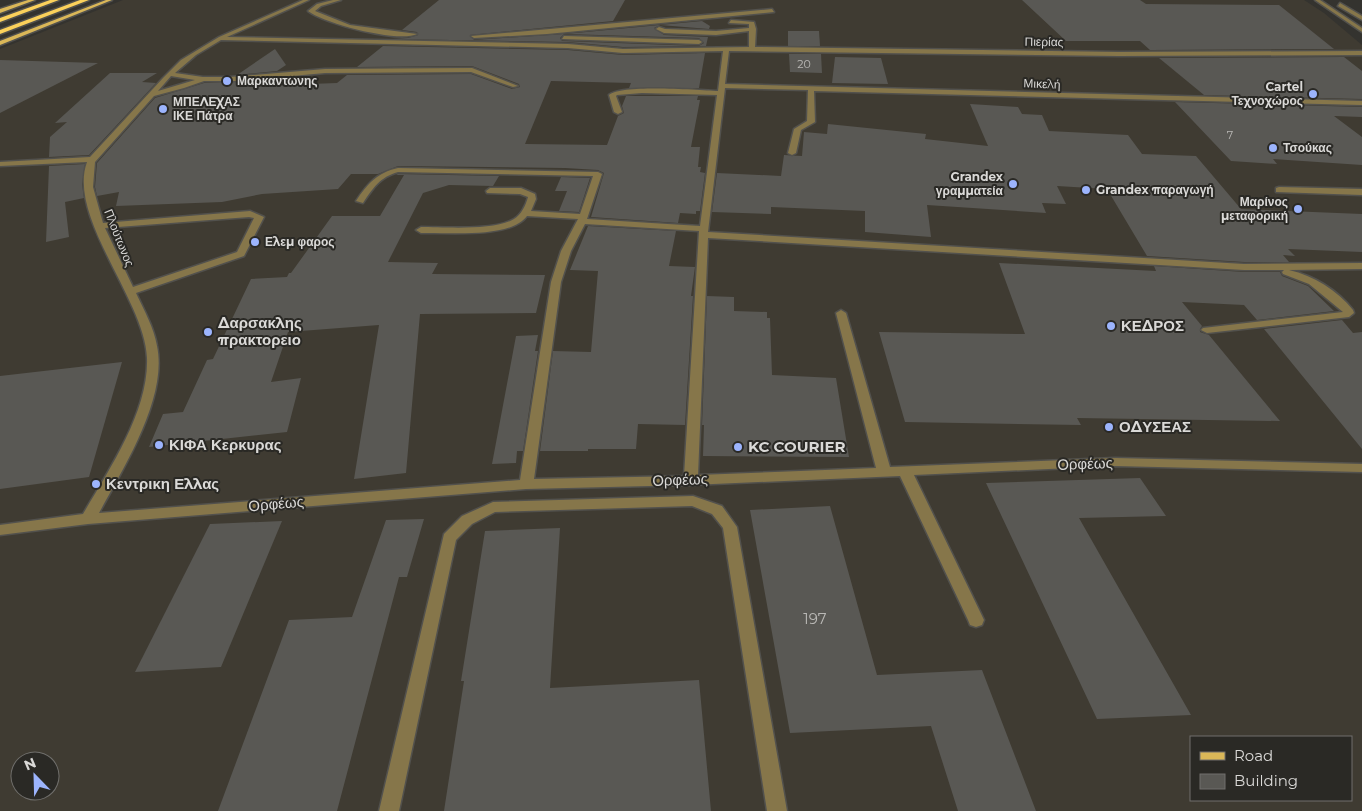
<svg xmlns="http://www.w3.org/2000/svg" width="1362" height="811" font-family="Montserrat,sans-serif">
	<rect width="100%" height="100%" fill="#34332f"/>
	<path fill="#3f3b32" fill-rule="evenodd" d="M 123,0 L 1304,0 L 1324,13 L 1362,45 L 1362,811 L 0,811 L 0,49 ZM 1191,737 L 1351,737 L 1351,800 L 1191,800 ZM 20,761 L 50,761 L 50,791 L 20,791 Z"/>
	<g fill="#595854">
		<path d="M 439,0 L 625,0 L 613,21 L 470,35 L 474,40 L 564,34 L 560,38 L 562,41 L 699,46 L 704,43 L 699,38 L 565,34 L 702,21 L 710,26 L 709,29 L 660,25 L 654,28 L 664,35 L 708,37 L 706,46 L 623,47 L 568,42 L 392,39 L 408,38 L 418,35 L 417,32 L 402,30 Z"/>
		<path d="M 1022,0 L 1140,0 L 1146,4 L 1279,5 L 1334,49 L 1150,50 L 1140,41 L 1066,41 Z"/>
		<path d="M 788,31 L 819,31 L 820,46 L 788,46 Z"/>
		<path d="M 383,46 L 568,50 L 623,55 L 705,53 L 699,88 L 629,88 L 631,83 L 551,81 L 525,144 L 607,145 L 618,116 L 624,113 L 622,106 L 626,96 L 698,96 L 697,100 L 700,100 L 691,147 L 700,147 L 698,167 L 701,167 L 700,172 L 705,173 L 700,211 L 696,211 L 696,214 L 680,213 L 678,223 L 591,217 L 604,173 L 598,170 L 565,168 L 398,166 L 378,174 L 351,174 L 338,189 L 262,194 L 222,202 L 116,206 L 119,192 L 97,196 L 95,187 L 97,163 L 155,98 L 204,83 L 264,80 L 257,86 L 337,83 L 347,75 L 471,74 L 512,89 L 520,87 L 519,84 L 472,66 L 357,67 Z"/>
		<path d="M 275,49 L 286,65 L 277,71 L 237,75 Z"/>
		<path d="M 789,54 L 821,54 L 822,73 L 790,72 Z"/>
		<path d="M 835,57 L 881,58 L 888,84 L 832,83 Z"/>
		<path d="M 1344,57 L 1362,71 L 1362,99 L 1204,95 L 1159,58 Z"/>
		<path d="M 0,60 L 98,63 L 0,113 Z"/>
		<path d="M 110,73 L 157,73 L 142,82 L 156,83 L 89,155 L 49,157 L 50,137 L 67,122 L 55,123 Z"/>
		<path d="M 1175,102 L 1362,107 L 1362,117 L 1334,116 L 1362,137 L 1362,165 L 1273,159 L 1277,164 L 1231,161 Z"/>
		<path d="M 970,104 L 1018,107 L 1022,114 L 1042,115 L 1049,131 L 1128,135 L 1142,154 L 1196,156 L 1241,209 L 1362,214 L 1362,252 L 1288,249 L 1295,256 L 1283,255 L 1289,262 L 1244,262 L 1147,256 L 1107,189 L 1057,186 L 1066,204 L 1042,203 L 1046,213 L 927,205 L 931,237 L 865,232 L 865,211 L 771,207 L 771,214 L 712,212 L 717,173 L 781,176 L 784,155 L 802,156 L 804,132 L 827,134 L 828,124 L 926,134 L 925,139 L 988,146 Z"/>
		<path d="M 85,164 L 82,184 L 84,198 L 65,202 L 69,237 L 46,242 L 49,166 Z"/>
		<path d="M 398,174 L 499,176 L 493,186 L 449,185 L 423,193 L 388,262 L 438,263 L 432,274 L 545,275 L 536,313 L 420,314 L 406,473 L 354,479 L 379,325 L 288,332 L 271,382 L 301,378 L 287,432 L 149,447 L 163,414 L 183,412 L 207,360 L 213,359 L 251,279 L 287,277 L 289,273 L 291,273 L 332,216 L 380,216 L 404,175 L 396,175 Z"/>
		<path d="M 561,177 L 590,178 L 579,212 L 559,211 L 567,191 L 555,191 Z"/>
		<path d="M 588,226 L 676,231 L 669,266 L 695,267 L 691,296 L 693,296 L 685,425 L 638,424 L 636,449 L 588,449 L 588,451 L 540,451 L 553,351 L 591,352 L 598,271 L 570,270 Z"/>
		<path d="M 999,263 L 1156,271 L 1154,266 L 1244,272 L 1280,272 L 1282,276 L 1308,286 L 1334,311 L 1257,320 L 1244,305 L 1182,302 L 1202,326 L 1200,329 L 1200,332 L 1209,335 L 1280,421 L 1077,418 L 1081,425 L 905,422 L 879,332 L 1025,334 Z"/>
		<path d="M 707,296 L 734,297 L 734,311 L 767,312 L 767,318 L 770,318 L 772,375 L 836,378 L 849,457 L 703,456 L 704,425 L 702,425 Z"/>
		<path d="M 1342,320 L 1353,333 L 1362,332 L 1362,449 L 1264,329 Z"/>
		<path d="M 538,335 L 535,351 L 538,351 L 523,451 L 517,451 L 516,463 L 492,464 L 516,336 Z"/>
		<path d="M 122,362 L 89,477 L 0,489 L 0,376 Z"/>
		<path d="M 1140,478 L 1166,516 L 1079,518 L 1191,715 L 1097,719 L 986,483 Z"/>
		<path d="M 830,506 L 877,675 L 982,670 L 1036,811 L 958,811 L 931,726 L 790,733 L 750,510 Z"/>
		<path d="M 424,519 L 407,577 L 399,577 L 337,811 L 218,811 L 289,620 L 352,617 L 386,520 Z"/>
		<path d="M 282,521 L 221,667 L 135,672 L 210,524 Z"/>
		<path d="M 560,528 L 550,688 L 699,680 L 711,811 L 444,811 L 464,681 L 461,681 L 485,531 Z"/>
	</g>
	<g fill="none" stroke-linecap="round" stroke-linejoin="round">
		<defs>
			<g id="minor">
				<path d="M 303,0 L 309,0 L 227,37 L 568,44 L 623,49 L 749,47 L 749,31 L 716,35 L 664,33 L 656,29 L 659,27 L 665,29 L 716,31 L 749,28 L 749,24 L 729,23 L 731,20 L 754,22 L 756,29 L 755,47 L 1119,52 L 1362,51 L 1362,55 L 1119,56 L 729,51 L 725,84 L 1362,101 L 1362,105 L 814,91 L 815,122 L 801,130 L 796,153 L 792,155 L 788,153 L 794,129 L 807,121 L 808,90 L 725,88 L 708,232 L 1244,264 L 1362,263 L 1362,269 L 1289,270 C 1314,276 1337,290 1353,310 L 1354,313 L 1349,317 L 1207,333 L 1201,330 L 1203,328 L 1343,312 L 1309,284 L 1283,274 L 1282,272 L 1284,270 L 1244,270 L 708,238 L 698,475 L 876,468 L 836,313 L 841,310 L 846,313 L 890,467 L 1115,458 L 1362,464 L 1362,472 L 1115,466 L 914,475 L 984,620 L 982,625 L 976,627 L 970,625 L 968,620 L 900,476 L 691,485 L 526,489 L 88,524 L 0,535 L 0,525 L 83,514 C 109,470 149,411 147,358 C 145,300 67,217 87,162 L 0,166 L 0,162 L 90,157 L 163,78 L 181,60 L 219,37 ZM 221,40 L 568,48 L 623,53 L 723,51 L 718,91 C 697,90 622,84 609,95 L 614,112 L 618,114 L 622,112 L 616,96 L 617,95 L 642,93 L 717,95 L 700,226 L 587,219 L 602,174 L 598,172 L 398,168 C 377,173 368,183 356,201 L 363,203 C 373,188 380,177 398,172 L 593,176 L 580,214 L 531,211 L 536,199 L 535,194 L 521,188 L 490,188 L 486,191 L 487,193 L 520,194 L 528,197 C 526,205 521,215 514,219 C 495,231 444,227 421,227 L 416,230 L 421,233 C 448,232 510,239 527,216 L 578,219 L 561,251 L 551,282 L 520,480 L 99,513 C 123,469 168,398 157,346 C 154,328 144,310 136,293 L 244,256 L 264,217 L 250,211 L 103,223 L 93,187 L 95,162 L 154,96 L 184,88 L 204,81 L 237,81 L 325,73 L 471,72 L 513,87 L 518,86 L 472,68 L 325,69 L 230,77 L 203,77 L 175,73 L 196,55 ZM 171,76 L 195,80 L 158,91 ZM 249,217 L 254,218 L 237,252 L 133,287 L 105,228 ZM 585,224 L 699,231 L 684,476 L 534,479 L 561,282 L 571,251 Z"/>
				<path d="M 333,0 L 341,0 L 321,6 L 315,11 L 350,25 L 417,34 C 399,43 325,24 308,11 L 317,4 Z"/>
				<path d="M 1315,0 L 1320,0 L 1362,28 L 1362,32 Z"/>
				<path d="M 1340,3 L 1362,16 L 1362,20 L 1338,6 Z"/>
				<path d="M 772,9 L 774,12 L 547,34 L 474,38 L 471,36 Z"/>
				<path d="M 564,36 L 699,40 L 702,42 L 699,44 L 562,39 Z"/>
				<path d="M 1279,187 L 1362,189 L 1362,195 L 1276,192 L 1276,188 Z"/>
				<path d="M 693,496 L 722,506 L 737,527 L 787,811 L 767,811 L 723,528 L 712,514 L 692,506 L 495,512 L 472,524 L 456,540 L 399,811 L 379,811 L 444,534 L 462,516 L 493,502 Z"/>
			</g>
			<g id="major">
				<path d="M 28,0 L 35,0 L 0,13 L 0,9 Z"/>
				<path d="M 106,0 L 112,0 L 0,45 L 0,41 Z"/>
			</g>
			<g id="highway">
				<path d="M 50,0 L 59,0 L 0,22 L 0,18 Z"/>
				<path d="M 80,0 L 89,0 L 0,34 L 0,30 Z"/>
			</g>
		</defs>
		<use href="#minor" stroke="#52514d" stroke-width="3"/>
		<use href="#major" stroke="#52514d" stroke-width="3"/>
		<use href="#highway" stroke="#52514d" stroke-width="3"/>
		<use href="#minor" fill="#86764a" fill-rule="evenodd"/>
		<use href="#major" fill="#dab758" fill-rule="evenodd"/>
		<use href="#highway" fill="#fbd15b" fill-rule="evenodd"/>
	</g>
	<g fill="#9cb4fd" stroke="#2a2925" stroke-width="2">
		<circle cx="227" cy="81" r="5"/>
		<circle cx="1313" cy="94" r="5"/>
		<circle cx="163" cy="109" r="5"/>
		<circle cx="1273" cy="148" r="5"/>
		<circle cx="1013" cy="184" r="5"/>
		<circle cx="1086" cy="190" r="5"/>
		<circle cx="1298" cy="209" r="5"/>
		<circle cx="255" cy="242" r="5"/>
		<circle cx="1111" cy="326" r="5"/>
		<circle cx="208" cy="332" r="5"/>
		<circle cx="1109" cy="427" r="5"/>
		<circle cx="159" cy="445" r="5"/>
		<circle cx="738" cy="447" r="5"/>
		<circle cx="96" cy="484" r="5"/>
	</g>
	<g text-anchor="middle" stroke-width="4" stroke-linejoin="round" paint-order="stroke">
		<g font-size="11" fill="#bab9b6">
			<text x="804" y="68">20</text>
			<text x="1230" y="139">7</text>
		</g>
		<g font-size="12" fill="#dad9d7" stroke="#2a2925">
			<text transform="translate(1044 42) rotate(1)" y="4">Πιερίας</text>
			<text transform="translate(1042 84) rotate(2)" y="4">Μικελή</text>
			<text transform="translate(119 238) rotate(68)" y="4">Πλούτωνος</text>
		</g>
		<g font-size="12" font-weight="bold" fill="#dad9d7" stroke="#2a2925" text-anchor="start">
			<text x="237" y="85">Μαρκαντωνης</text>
			<text x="1303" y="91" text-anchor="end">Cartel<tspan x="1303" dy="14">Τεχνοχώρος</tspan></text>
			<text x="173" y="106">ΜΠΕΛΕΧΑΣ<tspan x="173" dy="14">ΙΚΕ Πάτρα</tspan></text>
			<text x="1283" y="152">Τσούκας</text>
			<text x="1003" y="181" text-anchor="end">Grandex<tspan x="1003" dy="14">γραμματεία</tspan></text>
			<text x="1096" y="194">Grandex παραγωγή</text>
			<text x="1288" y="206" text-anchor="end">Μαρίνος<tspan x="1288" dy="14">μεταφορική</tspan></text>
			<text x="265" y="246">Ελεμ φαρος</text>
		</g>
		<g font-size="15" font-weight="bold" fill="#dad9d7" stroke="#2a2925" text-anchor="start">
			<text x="218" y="328">Δαρσακλης<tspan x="218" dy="17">πρακτορειο</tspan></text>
			<text x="1121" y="331">ΚΕΔΡΟΣ</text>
			<text x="1119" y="432">ΟΔΥΣΕΑΣ</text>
			<text x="169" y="450">ΚΙΦΑ Κερκυρας</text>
			<text x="748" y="452">KC COURIER</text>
			<text x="106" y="489">Κεντρικη Ελλας</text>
		</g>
		<g font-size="15" fill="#dad9d7" stroke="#2a2925">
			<text transform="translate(1085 464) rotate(-2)" y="5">Ορφέως</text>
			<text transform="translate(680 480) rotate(-2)" y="5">Ορφέως</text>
			<text transform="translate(276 504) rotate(-5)" y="5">Ορφέως</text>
		</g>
		<g font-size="15" fill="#bab9b6">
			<text x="815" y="624">197</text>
		</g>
	</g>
	<rect x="1190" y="736" width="162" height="65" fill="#2a2925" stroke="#706f6c"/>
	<rect x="1200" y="752" width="25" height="8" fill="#dab758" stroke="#706f6c"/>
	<text x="1234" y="761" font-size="15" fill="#dad9d7">Road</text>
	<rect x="1200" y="774" width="25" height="15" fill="#595854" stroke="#706f6c"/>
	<text x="1234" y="786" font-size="15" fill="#dad9d7">Building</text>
	<g transform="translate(35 776) rotate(337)"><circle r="24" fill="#2a2925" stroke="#706f6c"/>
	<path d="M0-4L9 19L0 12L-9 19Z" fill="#9cb4fd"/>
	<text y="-8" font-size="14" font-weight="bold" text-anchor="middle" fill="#dad9d7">N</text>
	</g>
</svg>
